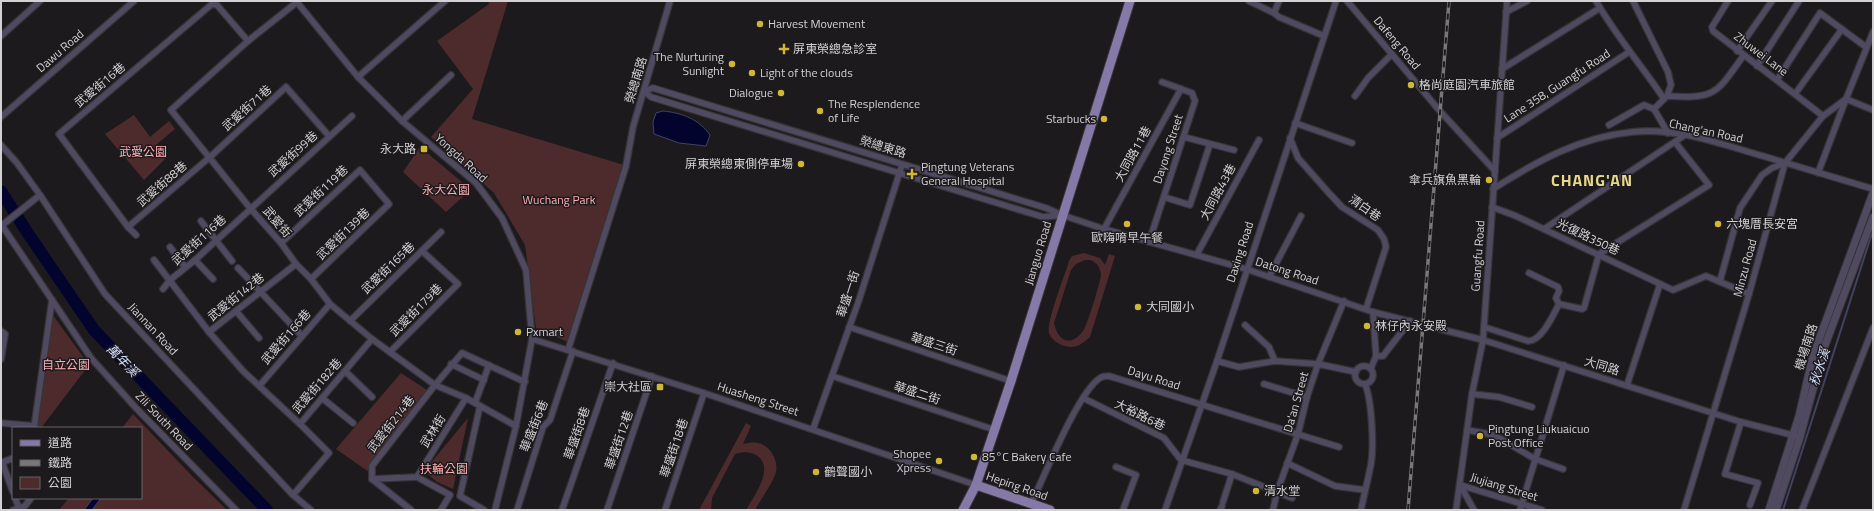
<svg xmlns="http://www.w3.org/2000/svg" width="1874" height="511" font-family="'Titillium Web','Noto Sans TC',sans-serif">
	<rect width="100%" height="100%" fill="#1d1a1d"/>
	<g fill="#4d2b2c" fill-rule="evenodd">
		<path d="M 488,1 L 508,1 L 472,119 L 624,165 L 568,342 L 536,328 L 525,245 L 494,193 L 431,137 L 473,89 L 437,41 L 489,4 Z"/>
		<path d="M 134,115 L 150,137 L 169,121 L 175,129 L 157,144 L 166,158 L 144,180 L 105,134 Z"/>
		<path d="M 420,147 L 463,183 L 469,191 L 446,212 L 403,172 Z"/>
		<path d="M 1084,253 L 1100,258 L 1105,265 L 1109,254 L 1115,256 L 1090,337 C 1082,344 1076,349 1065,346 C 1059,345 1051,339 1049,333 C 1046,322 1065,275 1069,261 L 1072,256 ZM 1085,260 L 1091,260 L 1097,264 C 1099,267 1101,271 1101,275 C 1100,283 1087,326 1083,331 C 1071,347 1058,342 1054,323 L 1071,270 L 1076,264 Z"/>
		<path d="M 52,314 L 89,365 L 41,428 L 37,428 Z"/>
		<path d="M 401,373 L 430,392 L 369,472 L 336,449 Z"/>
		<path d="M 133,414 L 192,476 L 227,510 L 59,510 L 69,498 L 141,498 L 141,428 L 122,428 Z"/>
		<path d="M 468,418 L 453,489 L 437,482 L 424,471 Z"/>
		<path d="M 746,423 L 751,426 L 743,444 C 748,443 753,442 758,443 C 771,445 780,463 775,475 C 770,487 761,499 755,510 L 746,510 C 754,496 776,467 756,455 C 749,451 742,452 735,454 L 712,498 L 711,510 L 699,510 Z"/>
	</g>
	<g fill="#03042e" stroke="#414260">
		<path d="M 663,111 C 682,113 699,119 710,135 L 706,146 L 679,143 L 654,134 L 653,122 L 656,113 Z"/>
		<path d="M 93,498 L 101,498 L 92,510 L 84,510 Z"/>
	</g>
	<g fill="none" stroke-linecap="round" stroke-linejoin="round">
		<path stroke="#414260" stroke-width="2" d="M 1783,510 L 1873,230"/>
		<path stroke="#03042e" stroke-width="12" d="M 1,191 L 27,232 L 94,330 L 267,510"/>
		<defs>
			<g id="minor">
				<path d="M 296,1 L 358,77 L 402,121 L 476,183 L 502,218 L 526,270 L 532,339 L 516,426 L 495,510"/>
				<path d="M 1249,1 L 1274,13 L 1279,17 L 1324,36"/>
				<path d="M 1347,1 L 1439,110 L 1495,171"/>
				<path d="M 1596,1 C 1616,36 1642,66 1664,99"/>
				<path d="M 1633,1 L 1668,72 L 1671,85 L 1667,96"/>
				<path d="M 1728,1 L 1712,27 L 1713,31 L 1823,116"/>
				<path d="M 297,2 L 248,41 L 171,110 L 250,208 L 281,243 L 296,264 L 311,279 L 330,304 L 372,339 L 435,385 L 466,398 L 516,426"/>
				<path d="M 1506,12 L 1527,1"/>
				<path d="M 1274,13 L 1279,1"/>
				<path d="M 1,36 L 40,1"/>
				<path d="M 1737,51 L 1772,1"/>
				<path d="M 1757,66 L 1799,1"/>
				<path d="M 1502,69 L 1600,8"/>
				<path d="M 358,77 L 445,1"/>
				<path d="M 1777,80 L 1820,13 L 1866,47"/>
				<path d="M 644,91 L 653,88 L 1046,208 L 1062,215 L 1104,229 L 1246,269 L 1373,312 L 1483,340 L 1741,422 L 1800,437"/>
				<path d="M 644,91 L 651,97 L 1043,217 L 1062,215"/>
				<path d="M 1795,94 L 1842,29"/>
				<path d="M 1355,96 L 1368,78 L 1392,54"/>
				<path d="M 1654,109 L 1668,133"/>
				<path d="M 1,117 L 134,1"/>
				<path d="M 402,121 L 451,75"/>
				<path d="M 1295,123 L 1352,143"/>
				<path d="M 1609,125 L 1644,105 L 1654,109 L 1667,96 C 1718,99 1716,93 1744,55"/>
				<path d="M 1184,137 L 1234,150"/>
				<path d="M 1290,138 L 1298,158 L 1328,192 L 1342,207 L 1378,230 L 1384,239 L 1386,247 L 1366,309"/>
				<path d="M 1497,138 L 1629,52"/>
				<path d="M 1,145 L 17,163 L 40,195 L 105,294 L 293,495 L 311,510"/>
				<path d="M 1818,173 L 1846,99 L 1873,110"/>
				<path d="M 1493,189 C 1537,161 1580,137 1632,132 C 1676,127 1721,144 1763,156 C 1800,167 1836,178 1873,189"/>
				<path d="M 1164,197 L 1190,205 L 1210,144"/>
				<path d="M 1492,207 L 1516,216 L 1673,290 L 1706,276 L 1749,294"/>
				<path d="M 201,221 L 232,261"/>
				<path d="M 1,224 L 91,358 L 136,408 L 236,510"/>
				<path d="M 1,226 L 40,195"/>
				<path d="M 128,227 L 210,157 L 286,87 L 329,136"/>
				<path d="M 1104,229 L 1181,89"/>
				<path d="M 1544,229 L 1685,135"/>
				<path d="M 136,235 L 128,227 L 59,134 L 212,4 L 217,5 L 248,41"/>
				<path d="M 1149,242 L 1195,101 L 1192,93 L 1162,82"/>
				<path d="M 281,243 L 360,170 L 389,204 L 311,279"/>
				<path d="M 170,247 L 185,267"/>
				<path d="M 1197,254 L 1259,140"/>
				<path d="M 154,260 L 209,332"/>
				<path d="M 195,260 L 213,279"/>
				<path d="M 296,264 L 209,332 L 243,371 L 300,424 L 372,339"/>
				<path d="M 238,268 L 302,336"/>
				<path d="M 1529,273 L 1558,287 L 1559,291 L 1556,298 L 1559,304"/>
				<path d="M 1269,277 L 1301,216"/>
				<path d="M 1720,281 L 1740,208 L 1762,175 L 1772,168 L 1785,163"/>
				<path d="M 163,289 L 170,280 L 195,260 L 352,116"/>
				<path d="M 1559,304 L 1582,309 L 1584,308 L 1599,254 L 1709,185 L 1675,142"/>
				<path d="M 236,311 L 259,338"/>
				<path d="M 350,321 L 441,232"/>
				<path d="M 1245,325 L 1269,347 L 1275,361"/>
				<path d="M 849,327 L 1011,381"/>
				<path d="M 1484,327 L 1528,341 C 1542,341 1553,315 1559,304"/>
				<path d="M 1,331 L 5,334 L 1,359"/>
				<path d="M 532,339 L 704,393 L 976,485"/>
				<path d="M 568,350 L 626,166 L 633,127 L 670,1"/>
				<path d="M 390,352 L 458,284 L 422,251"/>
				<path d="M 1376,356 L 1383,356 L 1410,321"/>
				<path d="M 1217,361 L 1239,367 L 1275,361 L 1318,364 L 1356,372"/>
				<path d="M 451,364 L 484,380"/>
				<circle cx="1364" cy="375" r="9"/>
				<path d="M 1371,368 L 1376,356 L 1373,312"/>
				<path d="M 345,371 L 372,397"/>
				<path d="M 832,376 L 995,430"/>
				<path d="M 1264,384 L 1307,397"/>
				<path d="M 260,385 L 330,304"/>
				<path d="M 1627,385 L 1660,284"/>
				<path d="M 1472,394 L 1499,397 L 1532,407"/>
				<path d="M 322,398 L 353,423"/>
				<path d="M 1083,398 L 1164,438 L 1181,460 L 1232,474 L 1292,498"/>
				<path d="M 475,403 L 489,365"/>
				<path d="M 480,406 L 460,496 L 484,510"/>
				<path d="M 1741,422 L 1725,474 L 1758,483 L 1750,505"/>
				<path d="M 1,423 L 35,426"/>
				<path d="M 34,428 L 52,300"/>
				<path d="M 813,429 L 859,300 L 902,165"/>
				<path d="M 1467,430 L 1494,435 L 1535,459 L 1563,469"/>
				<path d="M 2,462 L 13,492"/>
				<path d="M 1,463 L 13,458"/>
				<path d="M 1287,463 L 1335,486 L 1365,490"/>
				<path d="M 1116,467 L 1136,475 L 1123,510"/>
				<path d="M 417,477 L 450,495 L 441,510"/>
				<path d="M 372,479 L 372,466 L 435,385 L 462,353 L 525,382"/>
				<path d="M 372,479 L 417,477 L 466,398"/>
				<path d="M 372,479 L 411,510"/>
				<path d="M 1460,485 L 1542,510"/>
				<path d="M 1460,485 L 1474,510"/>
				<path d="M 293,495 L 329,453 L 300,424"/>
				<path d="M 15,498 L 19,508"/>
				<path d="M 1223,502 L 1232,474"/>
				<path d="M 1031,504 C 1044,477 1078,392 1100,378 C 1103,376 1106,376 1109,376 L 1339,447"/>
				<path d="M 13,510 L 25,506 L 31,498"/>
				<path d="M 517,510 L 543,427 L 550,420 L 573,351"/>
				<path d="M 562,510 L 613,363"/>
				<path d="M 607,510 L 652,376"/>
				<path d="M 665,510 L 704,393"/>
				<path d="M 1165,510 L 1217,361 L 1336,1"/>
				<path d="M 1220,510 L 1222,506"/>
				<path d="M 1273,510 L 1277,492 L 1298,434 L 1307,397 L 1318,364 L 1344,301"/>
				<path d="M 1361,510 C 1364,495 1368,480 1371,464 C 1374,446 1372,401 1365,384"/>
				<path d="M 1456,510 L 1472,394 L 1483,340 L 1507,1"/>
				<path d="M 1520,510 L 1564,365"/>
				<path d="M 1684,510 L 1749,294 L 1785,163 L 1823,116 L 1846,99 L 1873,32"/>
				<path d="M 1802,510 L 1873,328"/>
			</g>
			<g id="tertiary">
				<path d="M 1769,510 L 1799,416 L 1813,356 L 1873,193"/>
				<path d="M 1776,510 L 1800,437 L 1824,348 L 1873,217"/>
			</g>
			<g id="primary">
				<path d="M 976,485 L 1050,510"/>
				<path d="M 963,510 L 976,485 L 1011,381 L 1130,1"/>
			</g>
		</defs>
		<use href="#minor" stroke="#363436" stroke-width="8"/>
		<use href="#tertiary" stroke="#363436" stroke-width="9"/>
		<use href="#primary" stroke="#363436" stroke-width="11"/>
		<use href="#minor" stroke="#504a61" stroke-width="5.5"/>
		<use href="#tertiary" stroke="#504a61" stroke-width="7"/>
		<use href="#primary" stroke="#8579a8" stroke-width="9"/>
		<defs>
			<path id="rail" d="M 1408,510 L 1449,1"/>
		</defs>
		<use href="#rail" stroke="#797779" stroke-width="3.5"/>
		<use href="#rail" stroke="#1d1a1d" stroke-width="2" stroke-dasharray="6" stroke-linecap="butt"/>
	</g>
	<g fill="#d0b736" stroke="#1d1a1d" stroke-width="1.5">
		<circle cx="760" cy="24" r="4"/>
		<path d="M782 43h4v4h4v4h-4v4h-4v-4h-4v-4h4z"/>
		<circle cx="732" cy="64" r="4"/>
		<circle cx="752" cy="73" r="4"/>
		<circle cx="1411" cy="85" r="4"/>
		<circle cx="781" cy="93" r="4"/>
		<circle cx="820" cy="111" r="4"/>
		<circle cx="1104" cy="119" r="4"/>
		<rect x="420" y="145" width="8" height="8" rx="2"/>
		<circle cx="801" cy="164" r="4"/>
		<path d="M910 168h4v4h4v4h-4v4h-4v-4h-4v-4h4z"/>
		<circle cx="1489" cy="180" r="4"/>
		<circle cx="1127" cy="224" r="4"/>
		<circle cx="1718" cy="224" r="4"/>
		<circle cx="1138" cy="307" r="4"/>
		<circle cx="1367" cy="326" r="4"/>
		<circle cx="518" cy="332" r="4"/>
		<rect x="656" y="383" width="8" height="8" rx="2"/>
		<circle cx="1480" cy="436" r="4"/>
		<circle cx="974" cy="457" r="4"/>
		<circle cx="939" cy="461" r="4"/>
		<circle cx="816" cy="472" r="4"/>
		<circle cx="1256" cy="491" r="4"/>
	</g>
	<g text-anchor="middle" stroke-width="3" stroke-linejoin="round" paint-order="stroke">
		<g font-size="12" fill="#d3d1d3" stroke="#1d1a1d" text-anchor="start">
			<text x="768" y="28">Harvest Movement</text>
			<text x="793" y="53">屏東榮總急診室</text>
			<text x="724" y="61" text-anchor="end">The Nurturing<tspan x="724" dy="14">Sunlight</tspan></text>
			<text x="760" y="77">Light of the clouds</text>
			<text x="1419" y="89">格尚庭園汽車旅館</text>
			<text x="773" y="97" text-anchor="end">Dialogue</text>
			<text x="828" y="108">The Resplendence<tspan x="828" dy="14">of Life</tspan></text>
			<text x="1096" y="123" text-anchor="end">Starbucks</text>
			<text x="416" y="153" text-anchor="end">永大路</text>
			<text x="793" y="168" text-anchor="end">屏東榮總東側停車場</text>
			<text x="921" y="171">Pingtung Veterans<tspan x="921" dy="14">General Hospital</tspan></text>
			<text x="1481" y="184" text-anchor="end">傘兵旗魚黑輪</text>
			<text x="1726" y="228">六塊厝長安宮</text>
			<text x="1127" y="242" text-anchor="middle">歐嗨唷早午餐</text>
			<text x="1146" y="311">大同國小</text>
			<text x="1375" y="330">林仔內永安殿</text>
			<text x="526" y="336">Pxmart</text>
			<text x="652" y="391" text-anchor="end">崇大社區</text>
			<text x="1488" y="433">Pingtung Liukuaicuo<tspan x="1488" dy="14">Post Office</tspan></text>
			<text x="931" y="458" text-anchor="end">Shopee<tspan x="931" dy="14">Xpress</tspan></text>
			<text x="982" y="461">85°C Bakery Cafe</text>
			<text x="824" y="476">鶴聲國小</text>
			<text x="1264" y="495">清水堂</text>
		</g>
		<g font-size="12" fill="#d3d1d3" stroke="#1d1a1d">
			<text transform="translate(1397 43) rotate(50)" y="4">Dafeng Road</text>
			<text transform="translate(60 51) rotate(-41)" y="4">Dawu Road</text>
			<text transform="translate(1761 54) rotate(37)" y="4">Zhuwei Lane</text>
			<text transform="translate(636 80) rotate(-73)" y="4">榮總南路</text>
			<text transform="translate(100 85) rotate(-40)" y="4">武愛街16巷</text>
			<text transform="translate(1557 86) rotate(-33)" y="4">Lane 358, Guangfu Road</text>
			<text transform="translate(247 108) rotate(-42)" y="4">武愛街71巷</text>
			<text transform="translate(1706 131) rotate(12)" y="4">Chang'an Road</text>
			<text transform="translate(883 147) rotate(17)" y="4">榮總東路</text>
			<text transform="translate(1168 149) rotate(-72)" y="4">Dayong Street</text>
			<text transform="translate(293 154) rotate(-42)" y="4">武愛街99巷</text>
			<text transform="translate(1133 154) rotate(-61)" y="4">大同路11巷</text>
			<text transform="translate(461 158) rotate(42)" y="4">Yongda Road</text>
			<text transform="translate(162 184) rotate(-41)" y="4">武愛街88巷</text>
			<text transform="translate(321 191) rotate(-43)" y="4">武愛街119巷</text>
			<text transform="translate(1218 192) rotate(-62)" y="4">大同路43巷</text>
			<text transform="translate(1365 208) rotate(35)" y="4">清白巷</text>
			<text transform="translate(277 222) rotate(49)" y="4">武愛街</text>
			<text transform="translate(343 234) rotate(-44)" y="4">武愛街139巷</text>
			<text transform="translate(1588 237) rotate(25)" y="4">光復路350巷</text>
			<text transform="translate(199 240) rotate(-42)" y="4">武愛街116巷</text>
			<text transform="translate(1240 252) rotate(-72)" y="4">Daxing Road</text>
			<text transform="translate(1038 253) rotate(-73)" y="4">Jianguo Road</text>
			<text transform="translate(1478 256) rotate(-86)" y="4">Guangfu Road</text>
			<text transform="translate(388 268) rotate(-44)" y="4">武愛街165巷</text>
			<text transform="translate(1745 268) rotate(-75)" y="4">Minzu Road</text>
			<text transform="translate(1287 271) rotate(18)" y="4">Datong Road</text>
			<text transform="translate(848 294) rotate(-72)" y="4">華盛一街</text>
			<text transform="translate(236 297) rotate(-39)" y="4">武愛街142巷</text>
			<text transform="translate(416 310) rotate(-45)" y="4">武愛街179巷</text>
			<text transform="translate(153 329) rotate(47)" y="4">Jiannan Road</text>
			<text transform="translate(286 337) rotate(-49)" y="4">武愛街166巷</text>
			<text transform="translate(934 344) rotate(18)" y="4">華盛三街</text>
			<text transform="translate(1806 347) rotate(-72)" y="4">機場南路</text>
			<text transform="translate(1602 366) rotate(17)" y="4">大同路</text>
			<text transform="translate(1154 378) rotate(17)" y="4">Dayu Road</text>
			<text transform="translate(317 386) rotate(-49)" y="4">武愛街182巷</text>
			<text transform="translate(917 393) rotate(18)" y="4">華盛二街</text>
			<text transform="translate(758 399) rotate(18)" y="4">Huasheng Street</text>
			<text transform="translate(1296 402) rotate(-74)" y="4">Da'an Street</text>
			<text transform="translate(1140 415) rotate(26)" y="4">大裕路6巷</text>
			<text transform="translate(164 421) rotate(46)" y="4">Zili South Road</text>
			<text transform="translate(391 424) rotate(-52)" y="4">武愛街214巷</text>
			<text transform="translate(534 426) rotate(-68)" y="4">華盛街6巷</text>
			<text transform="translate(433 431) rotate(-58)" y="4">武林街</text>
			<text transform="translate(577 433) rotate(-71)" y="4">華盛街8巷</text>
			<text transform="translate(619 440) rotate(-71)" y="4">華盛街12巷</text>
			<text transform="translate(674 448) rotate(-71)" y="4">華盛街18巷</text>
			<text transform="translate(1017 486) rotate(19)" y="4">Heping Road</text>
			<text transform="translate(1504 487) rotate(17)" y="4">Jiujiang Street</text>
		</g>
		<g font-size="12" fill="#feb0b3" stroke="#1d1a1d">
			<text x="143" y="156">武愛公園</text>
			<text x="446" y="194">永大公園</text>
			<text x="559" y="204">Wuchang Park</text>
			<text x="66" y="369">自立公園</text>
			<text x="444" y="473">扶輪公園</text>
		</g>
		<g font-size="13" font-style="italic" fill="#d2defd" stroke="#1d1a1d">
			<text transform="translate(123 360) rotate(46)" y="5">萬年溪</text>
			<text transform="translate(1819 367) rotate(-72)" y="5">秋水溪</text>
		</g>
		<g font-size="16" font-weight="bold" letter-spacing="1" fill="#e7d789" stroke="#1d1a1d">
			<text x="1592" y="186">CHANG'AN</text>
		</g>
	</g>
	<rect width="1874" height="511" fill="none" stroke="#d3d1d3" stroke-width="4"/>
	<rect x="12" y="427" width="130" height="72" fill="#1d1a1d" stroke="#666366"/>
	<rect x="20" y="440" width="20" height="6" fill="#8579a8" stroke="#666366"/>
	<text x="48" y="447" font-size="12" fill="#d3d1d3">道路</text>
	<rect x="20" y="460" width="20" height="6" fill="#797779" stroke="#666366"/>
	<text x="48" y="467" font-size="12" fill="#d3d1d3">鐵路</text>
	<rect x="20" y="477" width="20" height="12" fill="#4d2b2c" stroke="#666366"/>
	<text x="48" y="487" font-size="12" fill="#d3d1d3">公園</text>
</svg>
